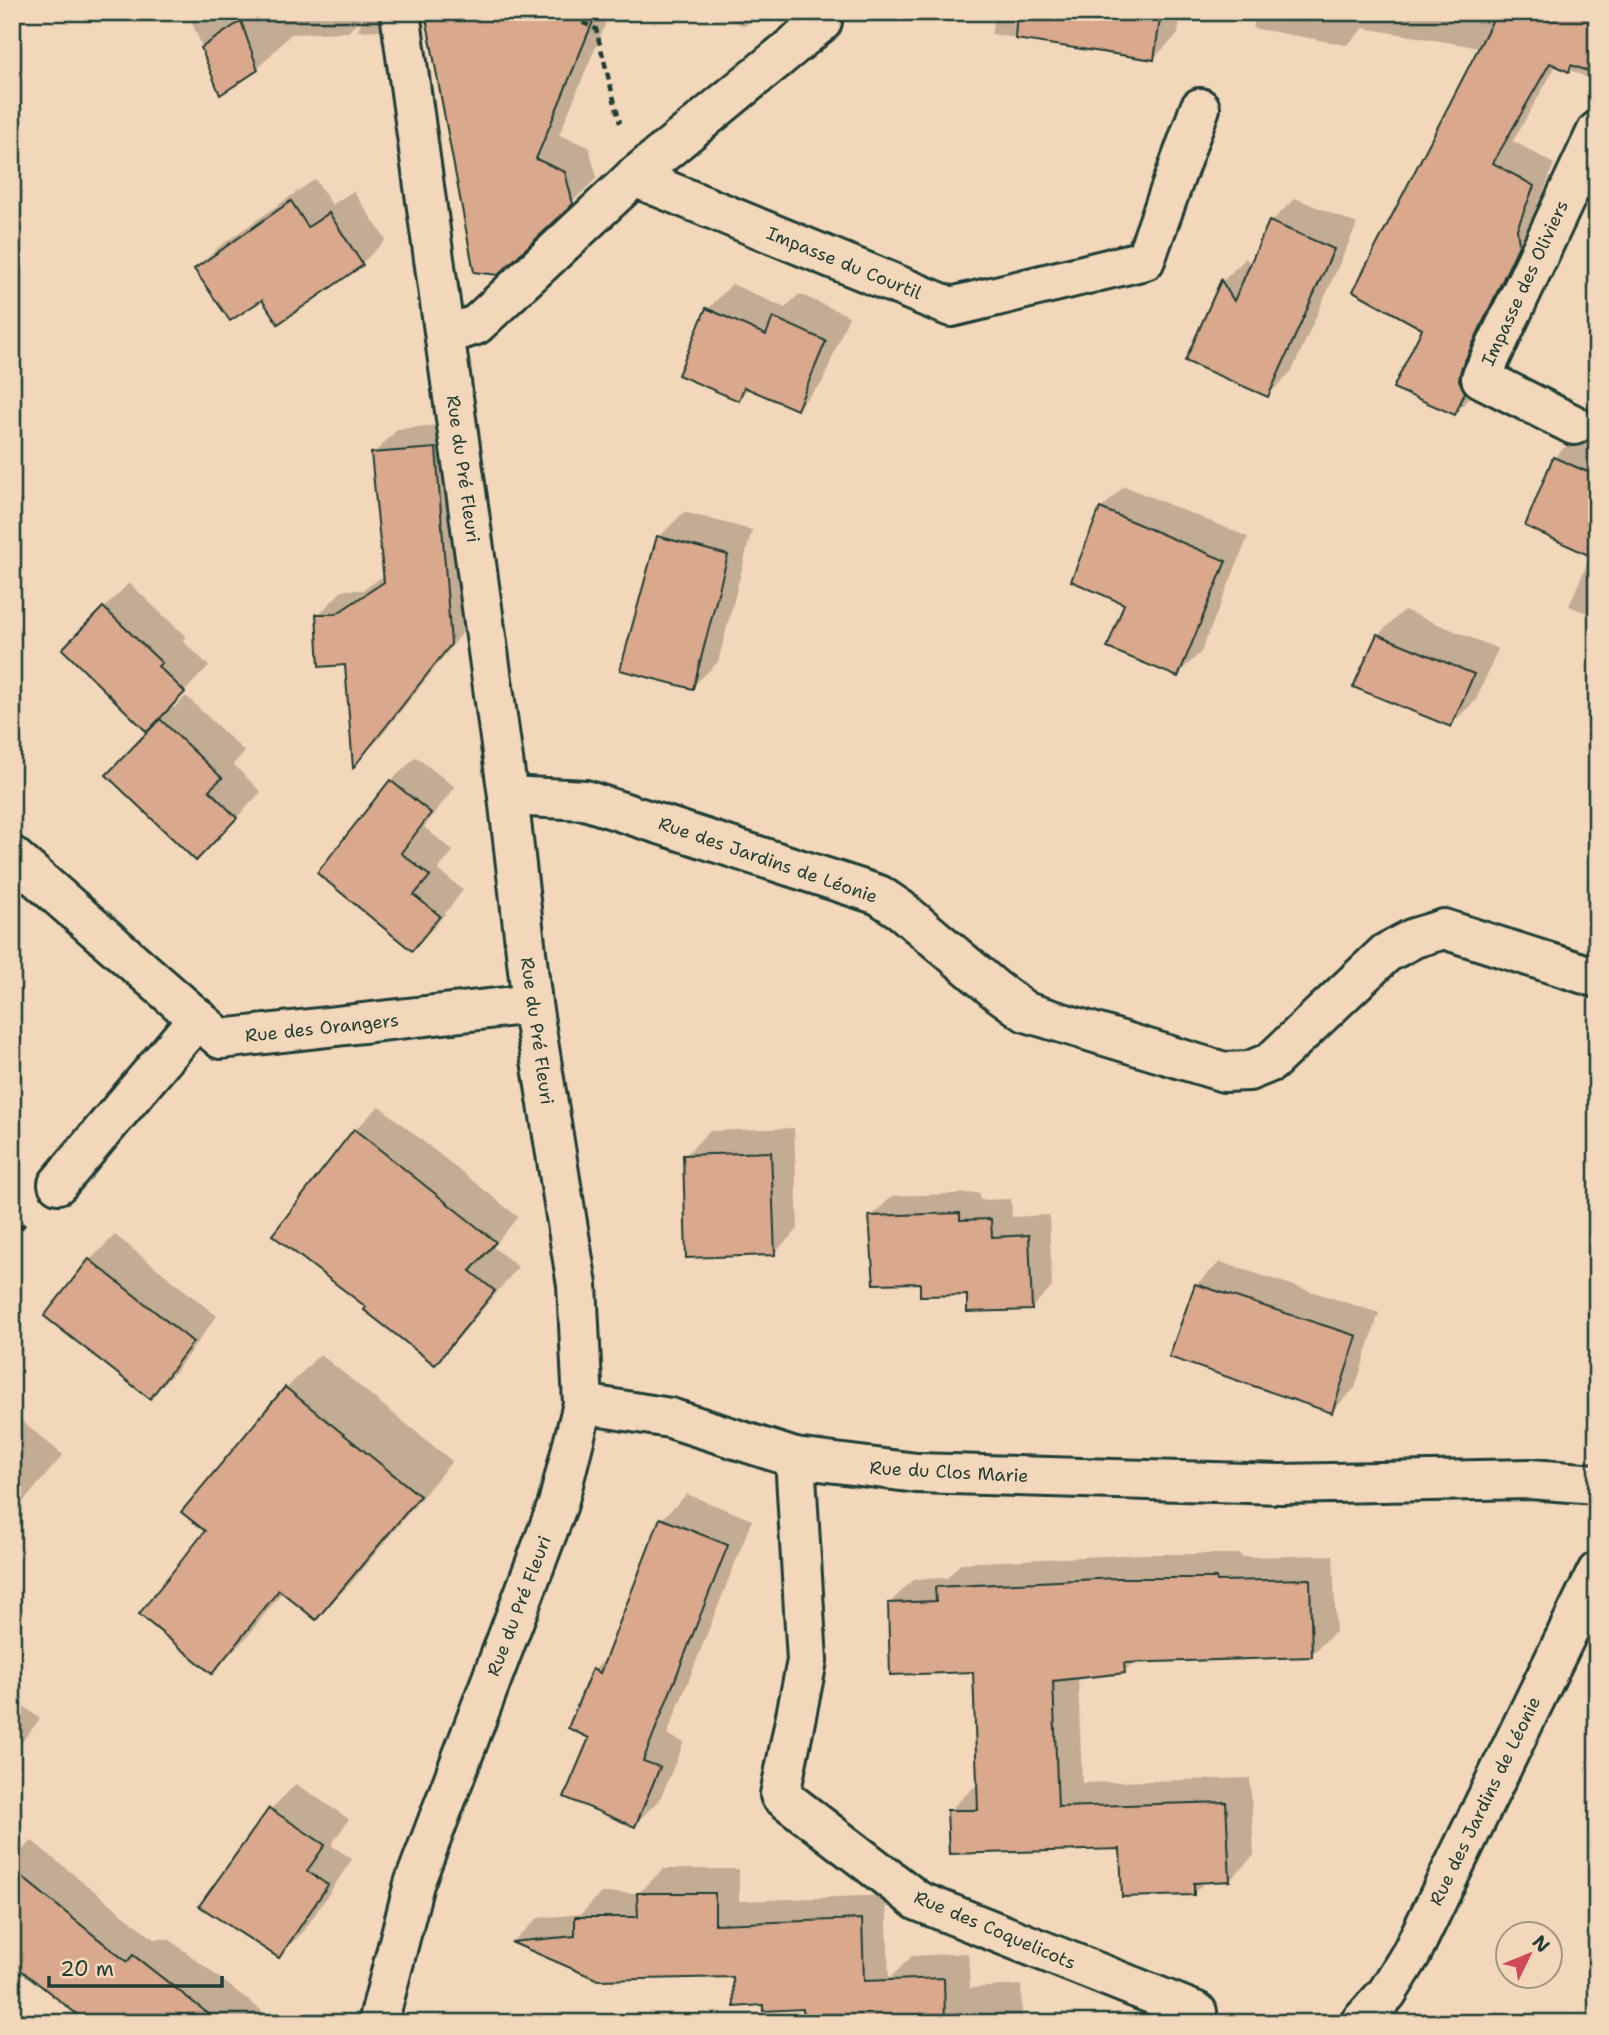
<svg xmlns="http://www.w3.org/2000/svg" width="1609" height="2035" font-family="'Shantell Sans',sans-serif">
	<rect width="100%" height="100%" fill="#f3d7ba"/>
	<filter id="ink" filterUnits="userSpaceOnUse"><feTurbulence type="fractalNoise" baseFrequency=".0143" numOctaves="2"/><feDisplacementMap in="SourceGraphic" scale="14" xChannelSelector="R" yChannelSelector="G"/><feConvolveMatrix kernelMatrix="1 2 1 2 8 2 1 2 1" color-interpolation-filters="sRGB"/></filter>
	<g filter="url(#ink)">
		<g fill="#0003">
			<path d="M 188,12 L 398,12 L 380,30 L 358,31 L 363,17 L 348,32 L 291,34 L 257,69 L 220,93 Z"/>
			<path d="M 424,12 L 581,12 L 606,22 L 559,135 L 589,147 L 597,178 L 497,273 L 430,28 L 426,28 Z"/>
			<path d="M 711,12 L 759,12 L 745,26 Z"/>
			<path d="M 992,12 L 1181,12 L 1178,34 L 1153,59 L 991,34 L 994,19 L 991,18 Z"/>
			<path d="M 1256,12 L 1597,12 L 1597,82 L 1557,64 L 1513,141 L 1554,164 L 1538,206 L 1540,222 L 1476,391 L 1455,413 L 1425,328 L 1481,48 L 1364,28 L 1347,45 L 1253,28 Z"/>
			<path d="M 315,179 L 332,205 L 353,191 L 386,240 L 362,263 L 279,322 L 263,297 L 196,269 L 220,246 Z"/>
			<path d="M 1295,198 L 1357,224 L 1292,371 L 1268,395 L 1188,360 L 1223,281 L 1246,258 L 1251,266 L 1271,222 Z"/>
			<path d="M 732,284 L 785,308 L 799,294 L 849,316 L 822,383 L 797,408 L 750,387 L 738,399 L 708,309 Z"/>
			<path d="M 461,423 L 475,617 L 378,740 L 354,764 L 347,663 L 318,615 L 343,590 L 363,590 L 385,575 L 373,454 L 398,429 Z"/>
			<path d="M 1578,434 L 1597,442 L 1597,617 L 1569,606 L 1591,554 L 1554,458 Z"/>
			<path d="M 1124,486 L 1248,537 L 1201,652 L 1177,675 L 1127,603 L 1101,509 Z"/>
			<path d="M 12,493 L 24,503 L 12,517 Z"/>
			<path d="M 684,512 L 752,530 L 718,662 L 692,687 L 659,537 Z"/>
			<path d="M 129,583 L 186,637 L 182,640 L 209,666 L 171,705 L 174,708 L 186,696 L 245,752 L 233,764 L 261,792 L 221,834 L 109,775 L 161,720 L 64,649 Z"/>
			<path d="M 1404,610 L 1498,649 L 1476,700 L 1450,725 L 1378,635 Z"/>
			<path d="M 416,757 L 455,787 L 424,827 L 453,851 L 438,870 L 463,890 L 437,924 L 412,949 L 391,781 Z"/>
			<path d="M 379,1106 L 518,1217 L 493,1247 L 518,1267 L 458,1339 L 434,1363 L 355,1130 Z"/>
			<path d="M 794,1128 L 798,1229 L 774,1253 L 685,1156 L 709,1131 Z"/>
			<path d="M 980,1193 L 980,1200 L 1011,1199 L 1012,1217 L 1049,1215 L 1052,1287 L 1031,1308 L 921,1281 L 871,1217 L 892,1196 Z"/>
			<path d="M 115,1235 L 217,1316 L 175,1372 L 150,1397 L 90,1260 Z"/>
			<path d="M 1220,1262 L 1379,1313 L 1355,1388 L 1332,1411 L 1196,1285 Z"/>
			<path d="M 320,1354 L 452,1461 L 350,1584 L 316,1618 L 283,1591 L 246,1638 L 212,1672 L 207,1531 L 184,1512 L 287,1388 Z"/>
			<path d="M 12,1413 L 63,1455 L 12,1515 Z"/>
			<path d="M 687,1494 L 752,1520 L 667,1735 L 684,1742 L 660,1799 L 634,1825 L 591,1737 L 594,1670 L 609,1656 L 662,1519 Z"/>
			<path d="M 1143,1554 L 1240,1554 L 1241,1557 L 1333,1555 L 1336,1631 L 1311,1655 L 1135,1661 L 1124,1671 L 1078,1676 L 1082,1783 L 1250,1778 L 1254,1855 L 1230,1880 L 1206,1881 L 1193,1893 L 1122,1847 L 949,1811 L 974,1787 L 979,1786 L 975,1670 L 889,1604 L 914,1579 L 947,1578 L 961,1563 Z"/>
			<path d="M 12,1697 L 40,1719 L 12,1754 Z"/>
			<path d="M 296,1784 L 349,1819 L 331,1845 L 352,1859 L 304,1931 L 278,1956 L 202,1905 L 271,1809 Z"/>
			<path d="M 32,1841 L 154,1939 L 169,1939 L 271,2018 L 267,2023 L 99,2023 L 23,1969 L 12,1979 L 12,1860 Z"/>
			<path d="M 663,1869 L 739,1869 L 739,1901 L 886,1895 L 889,1979 L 912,1956 L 968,1953 L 970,1988 L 1021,1985 L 1022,2023 L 890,2023 L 887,1981 L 765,2003 L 735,1975 L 598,1978 L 514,1941 L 538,1918 L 581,1914 L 601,1893 L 639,1893 Z"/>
		</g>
		<g fill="#daa88c" stroke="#1f3d34" stroke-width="2">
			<path d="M 425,12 L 597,12 L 536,159 L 565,172 L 573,204 L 498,275 L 474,272 Z"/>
			<path d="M 1017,12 L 1161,12 L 1154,60 L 1015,39 Z"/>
			<path d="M 1497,12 L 1597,12 L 1597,74 L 1571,65 L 1569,72 L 1550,63 L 1493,163 L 1534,186 L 1517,229 L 1519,245 L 1461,369 L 1459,380 L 1465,392 L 1455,415 L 1393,388 L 1422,329 L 1353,291 Z"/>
			<path d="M 241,21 L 258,70 L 220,95 L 201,48 Z"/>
			<path d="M 291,201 L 308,227 L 329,213 L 363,265 L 278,324 L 262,300 L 230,321 L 194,269 Z"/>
			<path d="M 1269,221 L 1334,249 L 1268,397 L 1185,361 L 1221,280 L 1234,301 Z"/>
			<path d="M 706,308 L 766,335 L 773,317 L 826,341 L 797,410 L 744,387 L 739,401 L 678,375 Z"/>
			<path d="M 436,448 L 451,644 L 353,768 L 345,665 L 319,667 L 316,614 L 336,614 L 384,582 L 371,453 Z"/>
			<path d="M 1553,457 L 1597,476 L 1597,559 L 1525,526 Z"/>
			<path d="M 1100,508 L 1226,561 L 1178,677 L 1107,648 L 1124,604 L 1071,581 Z"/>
			<path d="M 657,536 L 728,555 L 693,689 L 620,670 Z"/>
			<path d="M 103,607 L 162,663 L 158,666 L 185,692 L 147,732 L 62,649 Z"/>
			<path d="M 1377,634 L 1474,674 L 1451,727 L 1353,687 Z"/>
			<path d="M 160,719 L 222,778 L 209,790 L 237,818 L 196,861 L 106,775 Z"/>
			<path d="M 390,780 L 431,813 L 401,853 L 430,876 L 414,895 L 440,916 L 412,951 L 317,873 Z"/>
			<path d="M 354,1129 L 496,1242 L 470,1271 L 495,1291 L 435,1365 L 364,1310 L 366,1307 L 272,1235 Z"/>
			<path d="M 771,1152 L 775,1255 L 686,1258 L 683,1155 Z"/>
			<path d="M 960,1213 L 960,1220 L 991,1219 L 992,1237 L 1029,1235 L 1032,1310 L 967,1312 L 967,1295 L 920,1296 L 920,1283 L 874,1284 L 869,1216 Z"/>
			<path d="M 89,1259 L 193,1342 L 150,1399 L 44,1316 Z"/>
			<path d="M 1195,1284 L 1357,1336 L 1332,1413 L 1169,1357 Z"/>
			<path d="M 285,1387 L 420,1496 L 316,1620 L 279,1590 L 212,1674 L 139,1614 L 205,1531 L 181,1512 Z"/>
			<path d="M 660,1518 L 728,1545 L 643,1761 L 660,1767 L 635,1827 L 564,1797 L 589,1738 L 568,1728 L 592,1669 L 600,1673 Z"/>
			<path d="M 1117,1578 L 1216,1578 L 1217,1581 L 1310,1579 L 1312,1657 L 1124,1663 L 1125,1673 L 1053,1681 L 1058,1807 L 1226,1802 L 1230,1881 L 1194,1883 L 1194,1895 L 1122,1897 L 1120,1849 L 949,1854 L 947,1810 L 978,1810 L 973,1672 L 890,1675 L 888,1603 L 936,1601 L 935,1587 Z"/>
			<path d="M 269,1808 L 325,1845 L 307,1871 L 328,1885 L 279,1958 L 199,1906 Z"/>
			<path d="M 12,1869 L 127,1962 L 133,1955 L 220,2023 L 88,2023 L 12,1963 Z"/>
			<path d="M 637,1893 L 715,1893 L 715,1924 L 862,1919 L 864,1981 L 944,1978 L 945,2023 L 804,2023 L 803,2009 L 763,2011 L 763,2005 L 734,2007 L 733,1977 L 598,1980 L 511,1942 L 575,1936 L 575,1917 L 638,1917 Z"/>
		</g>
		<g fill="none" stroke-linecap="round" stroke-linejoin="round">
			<defs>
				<g id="minor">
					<path d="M 634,177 L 822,22"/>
					<path d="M 445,335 L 476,325 L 634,177 L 951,307 L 1145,260 L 1200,108"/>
					<path d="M 1574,425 L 1481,378 L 1597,131"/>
					<path d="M 508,796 L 585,800 L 879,895 L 901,910 L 997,991 L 1026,1012 L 1224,1072 L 1249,1071 L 1271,1062 L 1386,953 L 1414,938 L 1444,929 L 1597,978"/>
					<path d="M 12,856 L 221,1039 L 532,1004"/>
					<path d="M 58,1184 L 198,1018"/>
					<path d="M 583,1404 L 670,1418 L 795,1458 L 917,1473 L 1281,1484 L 1530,1479 L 1597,1484"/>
					<path d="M 795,1458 L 807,1661 L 780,1795 L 918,1901 L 1197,2012"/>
					<path d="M 378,2023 L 414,1884 L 558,1504 L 583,1404 L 577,1285 L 532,1004 L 508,796 L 400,12"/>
					<path d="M 1360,2023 L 1387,1993 L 1411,1954 L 1597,1572"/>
				</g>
			</defs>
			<use href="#minor" stroke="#1f3d34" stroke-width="44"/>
			<g stroke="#1f3d34" stroke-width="4.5" stroke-dasharray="7 5" stroke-linecap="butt">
				<path d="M 561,12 L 596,29 L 620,123"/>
				<path d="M 12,1238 L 26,1222"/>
			</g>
			<use href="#minor" stroke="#f3d7ba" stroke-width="38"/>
		</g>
	</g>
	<g text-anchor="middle" stroke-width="5" stroke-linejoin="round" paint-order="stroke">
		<g font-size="18" fill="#1f3d34" stroke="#f3d7ba">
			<text transform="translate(844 263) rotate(22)" y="6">Impasse du Courtil</text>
			<text transform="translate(1525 283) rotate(-65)" y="6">Impasse des Oliviers</text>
			<text transform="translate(463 469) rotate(82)" y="6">Rue du Pré Fleuri</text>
			<text transform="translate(768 860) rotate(19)" y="6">Rue des Jardins de Léonie</text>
			<text transform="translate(322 1028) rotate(-6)" y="6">Rue des Orangers</text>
			<text transform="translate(537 1031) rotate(82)" y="6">Rue du Pré Fleuri</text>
			<text transform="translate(949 1472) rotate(3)" y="6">Rue du Clos Marie</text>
			<text transform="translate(519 1606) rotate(-69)" y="6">Rue du Pré Fleuri</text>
			<text transform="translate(1485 1801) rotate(-64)" y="6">Rue des Jardins de Léonie</text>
			<text transform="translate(995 1930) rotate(23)" y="6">Rue des Coquelicots</text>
		</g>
	</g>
	<rect width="1609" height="2035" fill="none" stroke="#f3d7ba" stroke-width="42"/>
	<rect x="21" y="21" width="1567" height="1993" fill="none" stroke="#1f3d34" stroke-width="2.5" filter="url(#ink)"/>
	<g transform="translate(1529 1955) rotate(47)"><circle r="33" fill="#f3d7ba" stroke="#9e9984" stroke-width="2"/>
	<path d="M0-5L12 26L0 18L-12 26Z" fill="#d1495b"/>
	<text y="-10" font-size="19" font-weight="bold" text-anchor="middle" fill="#1f3d34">N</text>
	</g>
	<path d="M49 1976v10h173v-10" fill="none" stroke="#1f3d34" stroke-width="3.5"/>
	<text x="60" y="1976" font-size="21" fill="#1f3d34" stroke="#f3d7ba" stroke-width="5" paint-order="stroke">20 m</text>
</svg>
